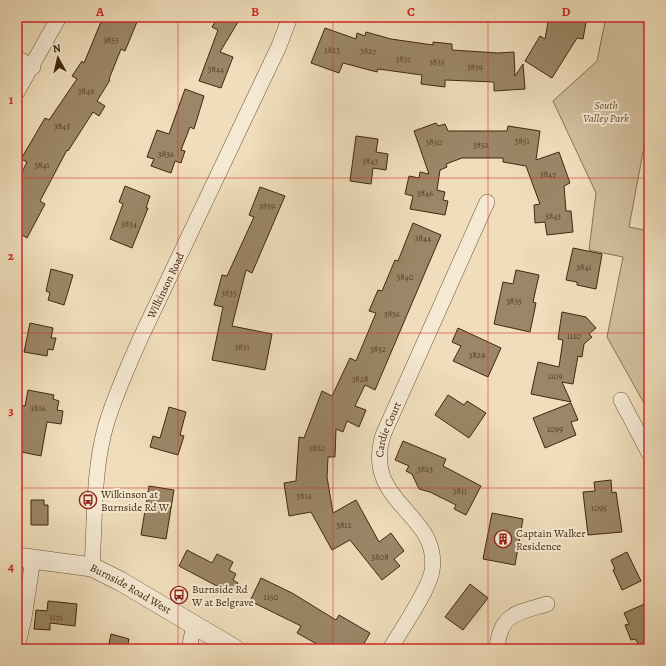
<svg xmlns="http://www.w3.org/2000/svg" width="666" height="666" font-family="Alegreya,serif">
	<rect width="100%" height="100%" fill="#efddbb"/>
	<filter id="stains"><feTurbulence type="fractalNoise" baseFrequency=".005" numOctaves="4"/><feColorMatrix values="0 0 0 0 .2 0 0 0 0 .09 0 0 0 0 .02 0 0 0 .5 -.17"/></filter>
	<radialGradient id="worn" r=".72"><stop offset=".6" stop-color="#630" stop-opacity="0"/><stop offset="1" stop-color="#630" stop-opacity=".3"/></radialGradient>
	<path fill="#d1be9d" stroke="#887355" d="M 606,17 L 649,17 L 649,120 L 629,227 L 649,231 L 649,412 L 607,337 L 623,257 L 589,250 L 596,193 L 553,101 L 597,61 Z"/>
	<g fill="#9b8667" stroke="#40280d">
		<path d="M 103,17 L 139,17 L 125,51 L 121,49 L 109,79 L 110,80 L 97,101 L 105,106 L 99,116 L 93,112 L 68,151 L 67,150 L 40,201 L 45,204 L 27,238 L 17,232 L 17,182 L 27,162 L 21,159 L 45,118 L 49,120 L 77,79 L 72,76 L 82,61 L 84,63 Z"/>
		<path d="M 218,17 L 241,17 L 220,52 L 233,57 L 221,88 L 199,81 L 218,30 L 212,27 Z"/>
		<path d="M 549,17 L 587,17 L 583,39 L 577,38 L 552,78 L 525,61 L 540,36 L 545,39 Z"/>
		<path d="M 325,28 L 356,39 L 357,33 L 365,36 L 366,32 L 391,39 L 433,45 L 433,42 L 452,44 L 452,50 L 498,53 L 514,52 L 515,76 L 523,64 L 525,89 L 494,91 L 494,82 L 445,80 L 445,87 L 421,84 L 422,75 L 378,69 L 377,72 L 343,63 L 339,73 L 311,63 Z"/>
		<path d="M 185,89 L 204,96 L 194,129 L 190,127 L 181,150 L 185,151 L 181,163 L 175,161 L 171,173 L 151,166 L 154,159 L 147,157 L 157,130 L 169,134 Z"/>
		<path d="M 436,123 L 438,126 L 445,124 L 448,131 L 507,131 L 508,126 L 540,131 L 536,160 L 559,152 L 570,183 L 564,186 L 566,211 L 571,211 L 573,232 L 547,235 L 545,222 L 535,223 L 534,205 L 540,204 L 526,166 L 503,162 L 503,158 L 462,158 L 446,164 L 447,167 L 440,170 L 437,190 L 445,192 L 443,200 L 448,201 L 445,215 L 410,209 L 413,196 L 405,194 L 409,176 L 419,178 L 420,172 L 429,174 L 414,131 Z"/>
		<path d="M 356,136 L 378,139 L 376,152 L 388,154 L 386,170 L 373,168 L 371,184 L 350,181 Z"/>
		<path d="M 125,186 L 150,196 L 146,208 L 148,208 L 132,248 L 110,239 L 123,204 L 119,202 Z"/>
		<path d="M 260,187 L 285,196 L 252,273 L 246,270 L 232,326 L 272,334 L 265,370 L 212,360 L 223,307 L 214,305 L 222,275 L 227,276 L 254,217 L 249,215 Z"/>
		<path d="M 413,223 L 441,235 L 375,390 L 365,385 L 355,406 L 366,410 L 359,427 L 347,421 L 343,432 L 336,429 L 335,457 L 328,457 L 327,477 L 333,513 L 356,500 L 379,542 L 391,533 L 404,551 L 394,559 L 400,566 L 382,580 L 350,540 L 332,550 L 311,512 L 289,516 L 284,483 L 296,481 L 299,437 L 304,438 L 322,391 L 332,396 L 350,358 L 356,361 L 376,313 L 369,311 L 378,290 L 382,291 L 395,260 L 398,261 Z"/>
		<path d="M 573,248 L 602,254 L 596,289 L 577,285 L 577,282 L 566,280 Z"/>
		<path d="M 51,269 L 73,275 L 64,305 L 48,300 L 50,293 L 46,291 Z"/>
		<path d="M 516,270 L 539,275 L 533,302 L 536,303 L 530,332 L 494,324 L 503,282 L 513,284 Z"/>
		<path d="M 562,312 L 586,317 L 596,328 L 589,334 L 592,337 L 584,344 L 582,357 L 578,356 L 573,384 L 562,382 L 571,402 L 531,394 L 538,362 L 559,367 L 563,340 L 558,339 Z"/>
		<path d="M 30,323 L 53,328 L 51,338 L 56,338 L 53,350 L 48,349 L 47,356 L 24,352 Z"/>
		<path d="M 458,328 L 501,348 L 488,377 L 453,361 L 461,346 L 452,342 Z"/>
		<path d="M 28,390 L 54,395 L 53,399 L 59,401 L 57,410 L 63,411 L 61,424 L 47,422 L 41,456 L 17,451 L 17,418 L 19,405 L 25,406 Z"/>
		<path d="M 448,395 L 464,405 L 467,401 L 486,413 L 469,438 L 435,415 Z"/>
		<path d="M 571,403 L 578,420 L 571,422 L 576,435 L 545,448 L 533,418 Z"/>
		<path d="M 169,407 L 186,412 L 180,435 L 184,436 L 178,455 L 150,447 L 153,436 L 160,438 Z"/>
		<path d="M 403,441 L 446,459 L 443,466 L 481,486 L 466,515 L 454,509 L 456,505 L 430,492 L 419,489 L 412,474 L 406,471 L 409,466 L 395,460 Z"/>
		<path d="M 611,480 L 612,493 L 616,492 L 622,532 L 588,535 L 583,492 L 595,491 L 594,482 Z"/>
		<path d="M 149,486 L 174,490 L 166,539 L 141,535 Z"/>
		<path d="M 31,500 L 44,500 L 44,505 L 48,505 L 48,525 L 31,525 Z"/>
		<path d="M 492,513 L 523,519 L 515,565 L 483,559 Z"/>
		<path d="M 187,550 L 212,563 L 217,554 L 233,562 L 229,570 L 236,574 L 233,580 L 238,583 L 232,594 L 179,566 Z"/>
		<path d="M 627,552 L 641,581 L 622,590 L 613,570 L 615,569 L 611,560 Z"/>
		<path d="M 261,578 L 292,593 L 336,620 L 339,615 L 370,633 L 361,649 L 326,649 L 297,633 L 301,626 L 250,601 Z"/>
		<path d="M 470,584 L 488,598 L 463,630 L 445,617 Z"/>
		<path d="M 48,601 L 77,604 L 75,626 L 50,623 L 50,630 L 34,629 L 36,610 L 47,611 Z"/>
		<path d="M 649,602 L 649,649 L 642,649 L 635,639 L 631,640 L 625,625 L 629,624 L 624,613 Z"/>
		<path d="M 111,634 L 129,639 L 127,649 L 108,649 Z"/>
	</g>
	<g fill="none" stroke-linecap="round" stroke-linejoin="round">
		<defs>
			<g id="minor">
				<path d="M 17,58 L 33,67"/>
				<path d="M 17,92 L 59,17"/>
				<path d="M 621,400 L 649,453"/>
				<path id="s1" d="M 92,567 C 95,521 93,470 106,425 C 115,395 128,366 141,337 L 279,46 L 290,17"/>
				<path d="M 17,648 L 24,618 L 33,559"/>
				<path d="M 189,649 L 194,625"/>
				<path id="s2" d="M 390,649 C 401,630 429,590 432,571 C 441,512 362,505 383,435 L 487,202"/>
				<path d="M 497,649 C 500,613 517,613 547,604"/>
			</g>
			<g id="tertiary">
				<path id="s3" d="M 17,557 L 92,567 L 120,581 L 235,649"/>
			</g>
		</defs>
		<use href="#minor" stroke="#6c5538" stroke-width="16"/>
		<use href="#tertiary" stroke="#6c5538" stroke-width="20"/>
		<use href="#minor" stroke="#f5e9d3" stroke-width="15"/>
		<use href="#tertiary" stroke="#f5e9d3" stroke-width="19"/>
	</g>
	<path fill="none" stroke="#d62828" stroke-width="1" stroke-opacity="0.55" d="M 178,17 L 178,649M 333,17 L 333,649M 488,17 L 488,649M 17,178 L 649,178M 17,333 L 649,333M 17,488 L 649,488"/>
	<defs>
		<symbol id="bus-ring" viewBox="-11 -11 22 22"><circle r="9.5" fill="#f5e9d3" stroke="#8f2418" stroke-width="1.5"/><path d="M-5-6H5V4H4V6H2V4H-2V6H-4V4H-5ZM-3.5-4V0h7V-4ZM-3.5 1.2v1.5H-2V1.2ZM2 1.2v1.5H3.5V1.2Z" fill="#8f2418"/></symbol>
		<symbol id="building-ring" viewBox="-11 -11 22 22"><circle r="9.5" fill="#f5e9d3" stroke="#8f2418" stroke-width="1.5"/><path d="M-4-6H4V6H1V3H-1V6H-4ZM-2.5-4.3h1.7v1.8h-1.7ZM.8-4.3h1.7v1.8H.8ZM-2.5-1h1.7V.8h-1.7ZM.8-1h1.7V.8H.8Z" fill="#8f2418"/></symbol>
	</defs>
	<g fill-rule="evenodd">
		<use href="#bus-ring" x="78" y="490" width="20" height="20"/>
		<use href="#building-ring" x="493" y="529" width="20" height="20"/>
		<use href="#bus-ring" x="169" y="585" width="20" height="20"/>
	</g>
	<g text-anchor="middle" stroke-width="4" stroke-linejoin="round" paint-order="stroke">
		<g font-size="9" fill="#574024">
			<text x="111" y="43">3853</text>
			<text x="332" y="53">3823</text>
			<text x="368" y="54">3827</text>
			<text x="403" y="62">3831</text>
			<text x="437" y="65">3835</text>
			<text x="475" y="70">3839</text>
			<text x="216" y="72">3844</text>
			<text x="86" y="94">3849</text>
			<text x="62" y="129">3845</text>
			<text x="522" y="144">3851</text>
			<text x="434" y="145">3850</text>
			<text x="481" y="148">3852</text>
			<text x="166" y="157">3836</text>
			<text x="370" y="164">3843</text>
			<text x="42" y="168">3841</text>
			<text x="548" y="177">3847</text>
			<text x="425" y="196">3846</text>
			<text x="267" y="209">3839</text>
			<text x="553" y="219">3843</text>
			<text x="129" y="227">3834</text>
			<text x="423" y="241">3844</text>
			<text x="584" y="270">3841</text>
			<text x="405" y="280">3840</text>
			<text x="229" y="296">3835</text>
			<text x="514" y="304">3835</text>
			<text x="392" y="317">3836</text>
			<text x="574" y="339">1110</text>
			<text x="242" y="350">3831</text>
			<text x="378" y="352">3832</text>
			<text x="477" y="358">3829</text>
			<text x="555" y="379">1109</text>
			<text x="360" y="382">3828</text>
			<text x="38" y="411">3816</text>
			<text x="555" y="432">1099</text>
			<text x="317" y="451">3820</text>
			<text x="425" y="472">3823</text>
			<text x="460" y="494">3811</text>
			<text x="304" y="499">3816</text>
			<text x="599" y="511">1095</text>
			<text x="344" y="528">3812</text>
			<text x="380" y="560">3808</text>
			<text x="271" y="600">1150</text>
			<text x="56" y="620">1171</text>
		</g>
		<g font-size="11" font-style="italic" fill="#644e31" stroke="#f5e9d3">
			<text x="606" y="109">South<tspan x="606" dy="13">Valley Park</tspan></text>
		</g>
		<g font-size="11" fill="#40280d" stroke="#f5e9d3">
			<text dy="4" stroke="none"><textPath href="#s1" startOffset="295">Wilkinson Road</textPath></text>
			<text dy="4" stroke="none"><textPath href="#s2" startOffset="248">Cardie Court</textPath></text>
			<text dy="4" stroke="none"><textPath href="#s3" startOffset="120">Burnside Road West</textPath></text>
		</g>
		<g font-size="11" fill="#40280d" stroke="#f5e9d3" text-anchor="start">
			<text x="101" y="498">Wilkinson at<tspan x="101" dy="13">Burnside Rd W</tspan></text>
			<text x="516" y="537">Captain Walker<tspan x="516" dy="13">Residence</tspan></text>
			<text x="192" y="593">Burnside Rd<tspan x="192" dy="13">W at Belgrave</tspan></text>
		</g>
	</g>
	<rect width="666" height="666" fill="none" stroke="#efddbb" stroke-width="44"/>
	<g transform="translate(58 58) rotate(352)" stroke="#f5e9d3" stroke-width="3" paint-order="stroke">
	<path d="M0-3L7 15L0 10L-7 15Z" fill="#40280d"/>
	<text y="-6" font-size="11" font-weight="bold" text-anchor="middle" fill="#40280d">N</text>
	</g>
	<rect x="22" y="22" width="622" height="622" fill="none" stroke="#d62828" stroke-width="1.5"/>
	<g font-size="13" text-anchor="middle" font-weight="bold" fill="#d62828">
		<text x="100" y="16">A</text>
		<text x="255" y="16">B</text>
		<text x="411" y="16">C</text>
		<text x="566" y="16">D</text>
		<text x="11" y="104">1</text>
		<text x="11" y="260">2</text>
		<text x="11" y="415">3</text>
		<text x="11" y="571">4</text>
	</g>
	<rect width="100%" height="100%" filter="url(#stains)"/>
	<rect width="100%" height="100%" fill="url(#worn)"/>
</svg>
